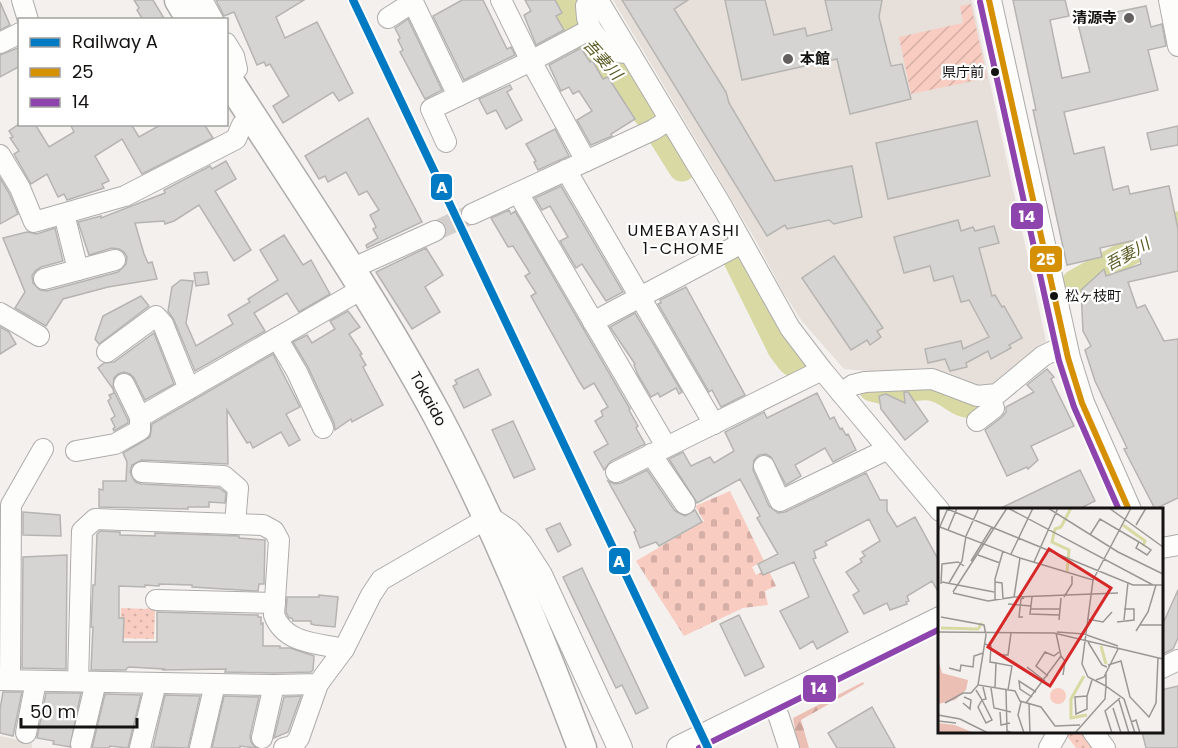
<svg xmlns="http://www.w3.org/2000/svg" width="1178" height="748" font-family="Poppins,'Noto Sans JP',sans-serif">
	<defs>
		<pattern id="forest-firs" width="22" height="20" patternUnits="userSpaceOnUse" patternTransform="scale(1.5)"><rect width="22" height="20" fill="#ecbfb5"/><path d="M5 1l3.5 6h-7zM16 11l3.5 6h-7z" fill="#caa39b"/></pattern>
		<pattern id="cemetery-stones" width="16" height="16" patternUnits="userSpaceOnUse" patternTransform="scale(1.5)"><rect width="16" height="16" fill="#f9ccc1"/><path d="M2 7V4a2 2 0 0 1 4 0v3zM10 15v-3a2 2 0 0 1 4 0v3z" fill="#d5aea5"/></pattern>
		<pattern id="park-dots" width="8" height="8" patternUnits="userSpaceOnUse" patternTransform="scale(1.5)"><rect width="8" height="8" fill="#f9ccc1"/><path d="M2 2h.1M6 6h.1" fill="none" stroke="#d5aea5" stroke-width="1.8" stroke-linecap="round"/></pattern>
		<pattern id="garden-furrows" width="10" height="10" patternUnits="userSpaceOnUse" patternTransform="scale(1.5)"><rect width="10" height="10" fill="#f9ccc1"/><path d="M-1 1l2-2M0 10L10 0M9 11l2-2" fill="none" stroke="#d5aea5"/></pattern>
	</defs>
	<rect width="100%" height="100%" fill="#f3f0ed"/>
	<g fill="#e7e0da">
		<path d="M 613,0 L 972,0 L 1046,341 L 1003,379 L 989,386 L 974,385 L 938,371 L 879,372 L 844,369 L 801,320 L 782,290 L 756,241 Z"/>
		<path d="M 0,736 L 32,743 L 32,748 L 0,748 Z"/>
	</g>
	<path fill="url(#forest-firs)" d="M 863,682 L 864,684 L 801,720 L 809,748 L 798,748 L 793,718 Z"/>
	<path fill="url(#cemetery-stones)" d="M 730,491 L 764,561 L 752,567 L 756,575 L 768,569 L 776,586 L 765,591 L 768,605 L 743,608 L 684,636 L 636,561 L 704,521 L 695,506 Z"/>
	<g fill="url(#park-dots)">
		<path d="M 149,607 L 155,607 L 154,639 L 120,638 L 121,608 L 146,609 Z"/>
		<path d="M 1069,732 L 1084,732 L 1095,748 L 1076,748 L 1067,736 Z"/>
	</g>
	<path fill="url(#garden-furrows)" d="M 971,4 L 987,78 L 911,94 L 899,37 L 963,23 L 960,6 Z"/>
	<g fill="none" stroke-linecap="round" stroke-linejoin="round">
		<g stroke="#d9daa3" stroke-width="27">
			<path d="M 564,0 L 577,28 L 586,44 L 622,80 L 647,115"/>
			<path d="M 660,133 L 682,168"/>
			<path d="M 735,256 L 781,349 L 790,361 L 801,369"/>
			<path d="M 1075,283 L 1178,225"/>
			<path d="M 872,388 C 877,389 882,391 887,391 C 901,392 915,385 930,387 C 953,391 956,409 983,405"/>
		</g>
	</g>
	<g fill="#d6d4d2" stroke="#b5b4b1" stroke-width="1.5">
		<path d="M 134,0 L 153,0 L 165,20 L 143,20 L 137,10 L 139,8 Z"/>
		<path d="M 216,0 L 304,0 L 276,17 L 285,38 L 317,22 L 353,93 L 339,101 L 333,92 L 283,123 L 273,106 L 289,96 L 270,64 L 266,66 L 264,62 L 257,65 L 234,12 L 224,16 Z"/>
		<path d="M 462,0 L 483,0 L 507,49 L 511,47 L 515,55 L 464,80 L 433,16 Z"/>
		<path d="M 525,0 L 555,0 L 562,13 L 556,16 L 564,30 L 536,45 L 524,15 L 531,11 Z"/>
		<path d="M 622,0 L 688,0 L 674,9 L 726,92 L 729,103 L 775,181 L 852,166 L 862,217 L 834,224 L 829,220 L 787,229 L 785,225 L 767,236 Z"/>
		<path d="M 725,0 L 765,0 L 774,35 L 805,28 L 807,36 L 832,30 L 825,0 L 882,0 L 879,17 L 891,66 L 902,64 L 911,99 L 850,114 L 837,59 L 742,80 Z"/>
		<path d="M 1013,0 L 1065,0 L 1069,16 L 1050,20 L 1062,78 L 1090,72 L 1077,20 L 1146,6 L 1151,27 L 1162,24 L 1166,46 L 1148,50 L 1158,90 L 1064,112 L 1074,154 L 1104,147 L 1113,190 L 1128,186 L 1130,194 L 1169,186 L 1178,229 L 1178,271 L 1128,282 L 1137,308 L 1145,305 L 1164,341 L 1178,339 L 1178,498 L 1155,509 L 1124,449 L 1127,448 L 1095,381 L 1085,350 L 1091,346 L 1083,331 L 1081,290 L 1104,269 L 1106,276 L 1141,264 L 1136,240 L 1100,248 L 1102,257 L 1067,265 L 1033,110 L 1036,110 Z"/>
		<path d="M 0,2 L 10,25 L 0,30 Z"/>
		<path d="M 408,19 L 442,90 L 425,99 L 400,52 L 403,50 L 398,40 L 400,38 L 395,28 Z"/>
		<path d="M 20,47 L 20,66 L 0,77 L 0,55 Z"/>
		<path d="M 581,48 L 590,62 L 592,60 L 603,79 L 608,77 L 635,119 L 611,134 L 612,136 L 591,145 L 577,120 L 592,111 L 579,91 L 573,94 L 569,87 L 561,91 L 549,65 Z"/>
		<path d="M 510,85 L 512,89 L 507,92 L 522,120 L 506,129 L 496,110 L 487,114 L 479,99 Z"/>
		<path d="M 368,118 L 422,222 L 367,248 L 366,245 L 378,238 L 373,229 L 376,227 L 370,215 L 379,210 L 367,191 L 359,195 L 346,172 L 328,182 L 325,176 L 319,179 L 305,156 Z"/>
		<path d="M 977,121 L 990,176 L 888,199 L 876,143 Z"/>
		<path d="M 19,124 L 35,124 L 49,147 L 74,132 L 70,124 L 131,124 L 139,137 L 162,124 L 204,124 L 213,138 L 142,174 L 122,139 L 95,156 L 109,181 L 102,184 L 104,188 L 67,200 L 64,194 L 58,197 L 47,174 L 31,184 L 14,154 L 19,151 L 10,138 L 13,137 L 9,131 Z"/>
		<path d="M 1178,126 L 1178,145 L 1151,150 L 1147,133 Z"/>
		<path d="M 555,129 L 569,156 L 538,170 L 534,162 L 536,161 L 526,144 Z"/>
		<path d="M 226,161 L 236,179 L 215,191 L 251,250 L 234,261 L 199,205 L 174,221 L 165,224 L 164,221 L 135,223 L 144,254 L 148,263 L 152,262 L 157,279 L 108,287 L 63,299 L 46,326 L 15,308 L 25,292 L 3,238 L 27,232 L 37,234 L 55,228 L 63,261 L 41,267 L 35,271 L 32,276 L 33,283 L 40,290 L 47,291 L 118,272 L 126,264 L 127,257 L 124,252 L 119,249 L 112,248 L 89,255 L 78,222 L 101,216 L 101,218 L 165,193 L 164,190 L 210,166 L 212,169 Z"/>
		<path d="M 0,178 L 9,193 L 18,214 L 0,224 Z"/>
		<path d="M 561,186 L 623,292 L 606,301 L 582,264 L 576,268 L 560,241 L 568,237 L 550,206 L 542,210 L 535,198 Z"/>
		<path d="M 509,210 L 511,214 L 515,211 L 630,409 L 629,410 L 638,426 L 636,428 L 645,444 L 611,461 L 604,470 L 594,452 L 608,444 L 595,421 L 603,416 L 601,411 L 608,407 L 594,383 L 584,389 L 579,381 L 531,296 L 536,293 L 525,276 L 530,273 L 513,246 L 508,247 L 491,218 Z"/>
		<path d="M 958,220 L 961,231 L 973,227 L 975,231 L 994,226 L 999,243 L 979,248 L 992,296 L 995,295 L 1002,307 L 1004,306 L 1022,338 L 1009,345 L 1011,348 L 991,359 L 988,351 L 966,363 L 967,367 L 950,371 L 945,359 L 928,363 L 925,349 L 961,341 L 963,349 L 989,337 L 969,300 L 961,302 L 953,276 L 934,281 L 930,266 L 904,273 L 894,237 Z"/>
		<path d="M 284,235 L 303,265 L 311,260 L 330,294 L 299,312 L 287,293 L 254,313 L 265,331 L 195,371 L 174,320 L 168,311 L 172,287 L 181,280 L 193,281 L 186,323 L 196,346 L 233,324 L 228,315 L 250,302 L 248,299 L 278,280 L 260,250 Z"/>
		<path d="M 426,248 L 443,275 L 425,287 L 440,312 L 412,329 L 376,272 Z"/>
		<path d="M 834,256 L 883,328 L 877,331 L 881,337 L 870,345 L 867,340 L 851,350 L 802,278 Z"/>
		<path d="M 207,272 L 209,284 L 196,286 L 194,273 Z"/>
		<path d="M 686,287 L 745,395 L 721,407 L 712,390 L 709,392 L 658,304 L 661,303 L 660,300 Z"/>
		<path d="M 141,296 L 149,306 L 99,344 L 95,339 L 103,316 Z"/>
		<path d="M 348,311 L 360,327 L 349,334 L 362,354 L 360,355 L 366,365 L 363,367 L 383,405 L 352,422 L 351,419 L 335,430 L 334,423 L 308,367 L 293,342 L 307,335 L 312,343 L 335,329 L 330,321 Z"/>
		<path d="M 635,313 L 682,392 L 679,394 L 676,388 L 660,397 L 658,393 L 651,397 L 638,375 L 634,365 L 635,364 L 610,327 Z"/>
		<path d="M 0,327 L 9,332 L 16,344 L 0,354 Z"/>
		<path d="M 154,333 L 174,384 L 145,400 L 134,378 L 130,374 L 124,372 L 118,374 L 114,378 L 113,389 L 98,368 L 104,363 L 114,362 Z"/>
		<path d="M 273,354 L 300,407 L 286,414 L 300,440 L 289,446 L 281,432 L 253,448 L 250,442 L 247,443 L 227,410 L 228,464 L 142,460 L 132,465 L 130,472 L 135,482 L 141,484 L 219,488 L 226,493 L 225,503 L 209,502 L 209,507 L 188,507 L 188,509 L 99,507 L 99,489 L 103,490 L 103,481 L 126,481 L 127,462 L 123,453 L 150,437 L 152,424 Z"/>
		<path d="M 478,369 L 491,395 L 464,408 L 453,386 L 457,384 L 455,380 Z"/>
		<path d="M 1047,369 L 1054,377 L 1051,379 L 1074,426 L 1031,446 L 1038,460 L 1028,469 L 1027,467 L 1007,476 L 985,430 L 1002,417 L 1006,412 L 1006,407 L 1034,392 L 1027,385 Z"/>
		<path d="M 113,389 L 128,420 L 128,423 L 114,431 L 113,429 L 115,427 L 111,419 L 115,416 L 108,401 L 111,398 L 109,395 L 114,393 Z"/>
		<path d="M 904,392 L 908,392 L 928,421 L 905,440 L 881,409 L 879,396 L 886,394 L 905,403 Z"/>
		<path d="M 817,393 L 830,419 L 834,417 L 840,429 L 842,428 L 846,435 L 848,434 L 856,450 L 833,462 L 825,448 L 795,465 L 801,476 L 786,485 L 771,457 L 766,454 L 759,455 L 754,460 L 753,470 L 769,506 L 778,513 L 785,512 L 866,473 L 880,500 L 887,500 L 887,511 L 897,527 L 915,517 L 939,561 L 939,593 L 932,581 L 907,596 L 909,601 L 906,602 L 907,604 L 890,610 L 887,603 L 864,614 L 853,595 L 859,591 L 846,572 L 862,562 L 860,559 L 865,556 L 862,552 L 880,541 L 869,519 L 825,542 L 827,545 L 814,551 L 816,558 L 813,559 L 848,632 L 817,649 L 813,641 L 800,649 L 780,611 L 809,597 L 794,562 L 763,575 L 758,564 L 778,554 L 757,518 L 760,516 L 740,479 L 697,503 L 669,459 L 683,452 L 691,466 L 710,457 L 714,463 L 734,451 L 725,432 L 764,412 L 767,418 Z"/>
		<path d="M 513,421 L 535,469 L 514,478 L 492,430 Z"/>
		<path d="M 647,470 L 675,511 L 685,516 L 695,510 L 702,522 L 659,546 L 656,542 L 640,548 L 634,532 L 636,531 L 608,481 L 615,484 L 621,483 Z"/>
		<path d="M 1080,470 L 1095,501 L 1077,510 L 997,510 Z"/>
		<path d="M 23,512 L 60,515 L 61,536 L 23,535 Z"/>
		<path d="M 560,523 L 571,545 L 558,552 L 546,529 Z"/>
		<path d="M 100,531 L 120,532 L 120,535 L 155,536 L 155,533 L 239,536 L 239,538 L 265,540 L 264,584 L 259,584 L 258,591 L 192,587 L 192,585 L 159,584 L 159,586 L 145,585 L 145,587 L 119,586 L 119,618 L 124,618 L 123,642 L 157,642 L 157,612 L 258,615 L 258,617 L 261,617 L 261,624 L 263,623 L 263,646 L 280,646 L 280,648 L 290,648 L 314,656 L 313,670 L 311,672 L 274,673 L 225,672 L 226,669 L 163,670 L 164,669 L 129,667 L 127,668 L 126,670 L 91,670 L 93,627 L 91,627 L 93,585 L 95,585 L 97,534 Z"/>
		<path d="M 67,555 L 66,669 L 22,668 L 23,557 Z"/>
		<path d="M 582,568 L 648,708 L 636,714 L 622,685 L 616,688 L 563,577 Z"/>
		<path d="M 1178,590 L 1178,638 L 1173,649 L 1161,655 L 1161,628 Z"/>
		<path d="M 319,595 L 338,597 L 335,627 L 315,625 L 311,624 L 311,621 L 293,621 L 292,618 L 289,618 L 286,612 L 287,597 L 319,597 Z"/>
		<path d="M 739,615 L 764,667 L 745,676 L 720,624 Z"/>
		<path d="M 1178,686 L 1178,748 L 1146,748 L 1142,732 L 1161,732 L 1161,690 Z"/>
		<path d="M 3,692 L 22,692 L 13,736 L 0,733 L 0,709 Z"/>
		<path d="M 46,693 L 81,693 L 70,747 L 53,744 L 54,741 L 37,738 Z"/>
		<path d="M 105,694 L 141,695 L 128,748 L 110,746 L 109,748 L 92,748 Z"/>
		<path d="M 165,695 L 200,696 L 188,748 L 153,747 Z"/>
		<path d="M 224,696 L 259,697 L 250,736 L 251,742 L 256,748 L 240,746 L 240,748 L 212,748 Z"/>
		<path d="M 301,696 L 288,732 L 274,738 L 284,697 Z"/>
		<path d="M 872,707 L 895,748 L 837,748 L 828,733 Z"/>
	</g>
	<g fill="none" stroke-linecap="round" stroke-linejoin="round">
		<path stroke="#d2cfcc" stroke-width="20" stroke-dasharray="20 10" stroke-linecap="butt" d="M 435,231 L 472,214"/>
		<defs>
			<g id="minor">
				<path d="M 22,0 L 28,20"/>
				<path d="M 202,0 L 213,20"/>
				<path d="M 501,0 L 531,61 L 586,161"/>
				<path d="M 598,0 L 723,208 L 790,328 L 822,370 L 940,511"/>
				<path d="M 1169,0 L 1178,46"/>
				<path d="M 388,18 L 413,2 L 458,96"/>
				<path d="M 591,29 L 587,18 L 586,6 L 595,0"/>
				<path d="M 0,43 L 20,33"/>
				<path d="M 226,43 L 234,56 L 237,69 L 228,78"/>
				<path d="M 446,142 L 431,109 L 531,61 L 591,29 C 603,46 608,54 630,53"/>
				<path d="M 0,155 L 20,188 L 34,222 L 125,196 L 236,139 L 242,125 L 253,118"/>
				<path d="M 566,170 L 714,424"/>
				<path d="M 518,193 L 666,446"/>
				<path d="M 64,214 L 78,270"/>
				<path d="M 472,214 L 653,130 L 669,120"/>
				<path d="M 351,271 L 362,264 L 435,231"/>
				<path d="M 44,279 L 115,260"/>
				<path d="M 0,313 L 39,336"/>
				<path d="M 593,322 L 742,243"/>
				<path d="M 277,338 L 297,372 L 323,428"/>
				<path d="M 107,352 L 156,316 L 163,324 L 189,389"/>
				<path d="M 124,384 L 140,417"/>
				<path d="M 841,393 L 853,385 L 865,382 L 932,379 L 977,396 L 997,394 L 1043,356 L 1065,345"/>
				<path d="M 977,421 L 994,408 L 988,396"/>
				<path d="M 76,451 L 115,444 L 140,430 L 140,417 L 362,289"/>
				<path d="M 651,454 L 685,504"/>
				<path d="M 764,466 L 780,501 L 888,449"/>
				<path d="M 142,472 L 224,476 L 238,488 L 235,524"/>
				<path d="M 616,472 L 822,370"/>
				<path d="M 1162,548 L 1178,545"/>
				<path d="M 156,600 L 275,603"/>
				<path d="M 1162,668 L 1178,660"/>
				<path d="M 0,680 L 274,685 L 318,684 L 344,649 L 371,595 L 381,580 L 488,518"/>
				<path d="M 10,680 L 11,505 L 43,449"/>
				<path d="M 78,681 L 82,531 L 95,519 L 263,525 L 274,531 L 279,540 L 274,615 C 285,644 317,643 344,649"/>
				<path d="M 772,703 L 779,717 L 789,748"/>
				<path d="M 1093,732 L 1105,748"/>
				<path d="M 26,733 L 36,681"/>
				<path d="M 262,738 L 274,685"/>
				<path d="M 81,744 L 96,682"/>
				<path d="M 140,748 L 156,683"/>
				<path d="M 200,748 L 215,684"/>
				<path d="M 284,748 L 293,746 L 299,738 L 318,684"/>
				<path d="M 1049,748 L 1058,732"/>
			</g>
			<g id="major">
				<path d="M 989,0 L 1068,358 L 1082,403 L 1129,510"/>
				<path d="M 488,518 L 509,532 L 520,544 L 540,575 L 620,748"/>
				<path d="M 679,748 L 940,619"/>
			</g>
			<g id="highway">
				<path d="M 179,0 L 191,20"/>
				<path id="s1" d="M 226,76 C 298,188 374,298 437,415 C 494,523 539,634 582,748"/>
			</g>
		</defs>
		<use href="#minor" stroke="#aeacaa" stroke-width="22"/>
		<use href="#major" stroke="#aeacaa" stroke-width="26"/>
		<use href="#highway" stroke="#aeacaa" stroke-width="31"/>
		<use href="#minor" stroke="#fdfdfc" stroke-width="20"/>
		<use href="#major" stroke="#fdfdfc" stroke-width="24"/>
		<use href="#highway" stroke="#fdfdfc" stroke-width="28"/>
		<defs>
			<path id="bus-1" d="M 989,0 L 1068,358 L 1082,403 L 1129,510"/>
			<g id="bus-2">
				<path d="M 980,2 L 1059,361 L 1074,407 L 1119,510"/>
				<path d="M 699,748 L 940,629"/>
			</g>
		</defs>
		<use href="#bus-1" stroke="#fff" stroke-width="10"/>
		<use href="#bus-2" stroke="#fff" stroke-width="10"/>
		<use href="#bus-1" stroke="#d59003" stroke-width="6"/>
		<use href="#bus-2" stroke="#8e44ad" stroke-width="6"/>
		<defs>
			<path id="rail-1" d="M 353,0 L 708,748"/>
		</defs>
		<use href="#rail-1" stroke="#fff" stroke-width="12"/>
		<use href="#rail-1" stroke="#007ac2" stroke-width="8"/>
	</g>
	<g fill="#63605f" stroke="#fff" stroke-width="2">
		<circle cx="1129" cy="18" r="6"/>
		<circle cx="788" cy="59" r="6"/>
	</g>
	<g fill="#151312" stroke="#fff" stroke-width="2">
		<circle cx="995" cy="72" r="5"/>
		<circle cx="1054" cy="296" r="5"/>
	</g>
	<g text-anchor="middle" stroke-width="4.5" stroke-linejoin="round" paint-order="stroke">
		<g font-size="14" fill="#151312" stroke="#fff" text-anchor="end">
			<text x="984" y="77">県庁前</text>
			<text x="1065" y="301" text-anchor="start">松ヶ枝町</text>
		</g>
		<g font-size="15" font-weight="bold" fill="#151312" stroke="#fff" text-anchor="end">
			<text x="1117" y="23">清源寺</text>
			<text x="800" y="64" text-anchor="start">本館</text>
		</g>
		<g font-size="15" fill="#151312" stroke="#fff">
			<text dy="5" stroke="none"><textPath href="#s1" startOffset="381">Tokaido</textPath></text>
		</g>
		<g font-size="16" font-style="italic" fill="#595a21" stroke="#fff">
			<text transform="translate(603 59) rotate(48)" y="6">吾妻川</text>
			<text transform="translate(1127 254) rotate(-29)" y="6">吾妻川</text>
		</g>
		<g font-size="16" letter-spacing="1.5" fill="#151312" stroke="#fff">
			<text x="684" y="236">UMEBAYASHI<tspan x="684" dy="18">1-CHOME</tspan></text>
		</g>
	</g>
	<g transform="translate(938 508)">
		<rect width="225" height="225" fill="#f3f0ed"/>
		<path d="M112 188a8 8 0 1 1 16 0a8 8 0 1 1-16 0Z" fill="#f9ccc1"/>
		<path d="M 0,150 L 4,165 L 30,172 L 28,182 L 17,192 L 0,196 ZM 0,215 L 17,217 L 36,225 L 0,225 Z" fill="#ecbfb5"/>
		<path fill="none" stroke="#d9daa3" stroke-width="3" d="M 185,17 L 207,33 L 205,38M 129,64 L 131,42 L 114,34 L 117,21 L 123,19 L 133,0M 3,120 L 40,121 L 44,115M 163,138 L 168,156M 146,168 L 133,191 L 133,210 L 149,207"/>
		<path fill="none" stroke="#9a9895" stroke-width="1.5" d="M 7,0 L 195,77 L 225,77M 70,0 L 215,77M 110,0 L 180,44 L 225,66M 171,0 L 225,39M 198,17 L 208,0M 2,19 L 82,50M 10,22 L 19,0M 0,23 L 10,0M 152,27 L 162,11 L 201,34 L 213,42 L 209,47 L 198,40 L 201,34M 73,46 L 95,0M 40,47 L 62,55M 33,53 L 54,19M 96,54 L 120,0M 155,72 L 193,0M 4,74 L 56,84M 57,74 L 64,75 L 65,91M 11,75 L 24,53 L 28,28 L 41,0M 3,76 L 4,56 L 20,54 L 26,58M 15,84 L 69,0M 15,85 L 50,93 L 76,89 L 82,50 L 155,72 L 144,156 L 150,169 L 168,178 L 167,191 L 137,225M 76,89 L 180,85M 94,89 L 92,106 L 121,107M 126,89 L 134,76 L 134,68M 57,92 L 57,71 L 65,43M 70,96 L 93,98M 93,101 L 122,101M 3,109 L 46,117 L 48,127 L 40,177 L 77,183 L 82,193 L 103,199 L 117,218 L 142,217M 85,109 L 81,109 L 83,91 L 86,90M 149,111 L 165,114 L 174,104M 121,112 L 123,90M 186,112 L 190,74M 179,114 L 196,112 L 196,101 L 186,101M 202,117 L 225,117M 198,123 L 210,104 L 218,77M 0,124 L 116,125 L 225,151M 119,124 L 146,126 L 180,138M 150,134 L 164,157 L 169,159M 47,136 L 53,138 L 52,154 L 58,155 L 57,180M 62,147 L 70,147 L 73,125M 123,148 L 127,153 L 125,167M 58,155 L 74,158 L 70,182M 170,157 L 183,153 L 192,189 L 211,209 L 218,195 L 220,150M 89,159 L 107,173M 11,160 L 22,163 L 23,157 L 35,159 L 36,148 L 45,145M 168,164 L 168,178 L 186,191 L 197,225M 110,168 L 98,158 L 107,144 L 116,148 L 121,144M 158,172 L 166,169 L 180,141M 53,180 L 56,200 L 73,204M 38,182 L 44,192 L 48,191 L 45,179M 68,182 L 69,223 L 74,225M 149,188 L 149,201 L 138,206 L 137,189 L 149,188 L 154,172M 94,189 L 82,181 L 81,173 L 98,184M 44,192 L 54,212 L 48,215 L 40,199 ZM 181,192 L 191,225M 83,194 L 80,207 L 86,225M 7,195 L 25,185 L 33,185 L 40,177M 25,195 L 32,201 L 33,192 L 26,189M 88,195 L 123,148 L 118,125M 91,196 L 92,225M 175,200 L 183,225M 62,204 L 63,217 L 72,215M 0,207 L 22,211 L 50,225M 0,213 L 18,215M 193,214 L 198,212 L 202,225M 174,225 L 167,203 L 182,190"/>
		<path fill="#d62828" fill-opacity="0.15" stroke="#d62828" stroke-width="3" d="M 111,41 L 173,80 L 112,178 L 50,139 Z"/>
		<rect width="225" height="225" fill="none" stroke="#151312" stroke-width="3"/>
	</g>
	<g stroke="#fff" stroke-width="2">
		<rect x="430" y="173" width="23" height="28" rx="6" fill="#007ac2"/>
		<rect x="1010" y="202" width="34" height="28" rx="6" fill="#8e44ad"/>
		<rect x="1029" y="245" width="34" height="28" rx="6" fill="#d59003"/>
		<rect x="608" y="547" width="23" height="28" rx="6" fill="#007ac2"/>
		<rect x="802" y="674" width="35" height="29" rx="6" fill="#8e44ad"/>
	</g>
	<g font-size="16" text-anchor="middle" font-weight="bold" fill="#fff">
		<text x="442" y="193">A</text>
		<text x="1027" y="222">14</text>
		<text x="1046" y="265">25</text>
		<text x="619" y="567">A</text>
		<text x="819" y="694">14</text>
	</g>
	<rect x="18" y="18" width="210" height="108" fill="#ffffff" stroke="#a1a1a0" stroke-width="1.5"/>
	<rect x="30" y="38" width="30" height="9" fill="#007ac2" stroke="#a1a1a0" stroke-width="1.5"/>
	<text x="72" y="48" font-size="18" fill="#151312">Railway A</text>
	<rect x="30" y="68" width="30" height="9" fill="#d59003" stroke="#a1a1a0" stroke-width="1.5"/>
	<text x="72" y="78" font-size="18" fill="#151312">25</text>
	<rect x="30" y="98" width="30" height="9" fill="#8e44ad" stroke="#a1a1a0" stroke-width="1.5"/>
	<text x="72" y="108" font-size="18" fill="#151312">14</text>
	<path d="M21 718v9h116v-9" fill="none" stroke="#151312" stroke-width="3"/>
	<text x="30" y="718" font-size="18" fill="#151312" stroke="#ffffff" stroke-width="4.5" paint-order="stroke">50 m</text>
</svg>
